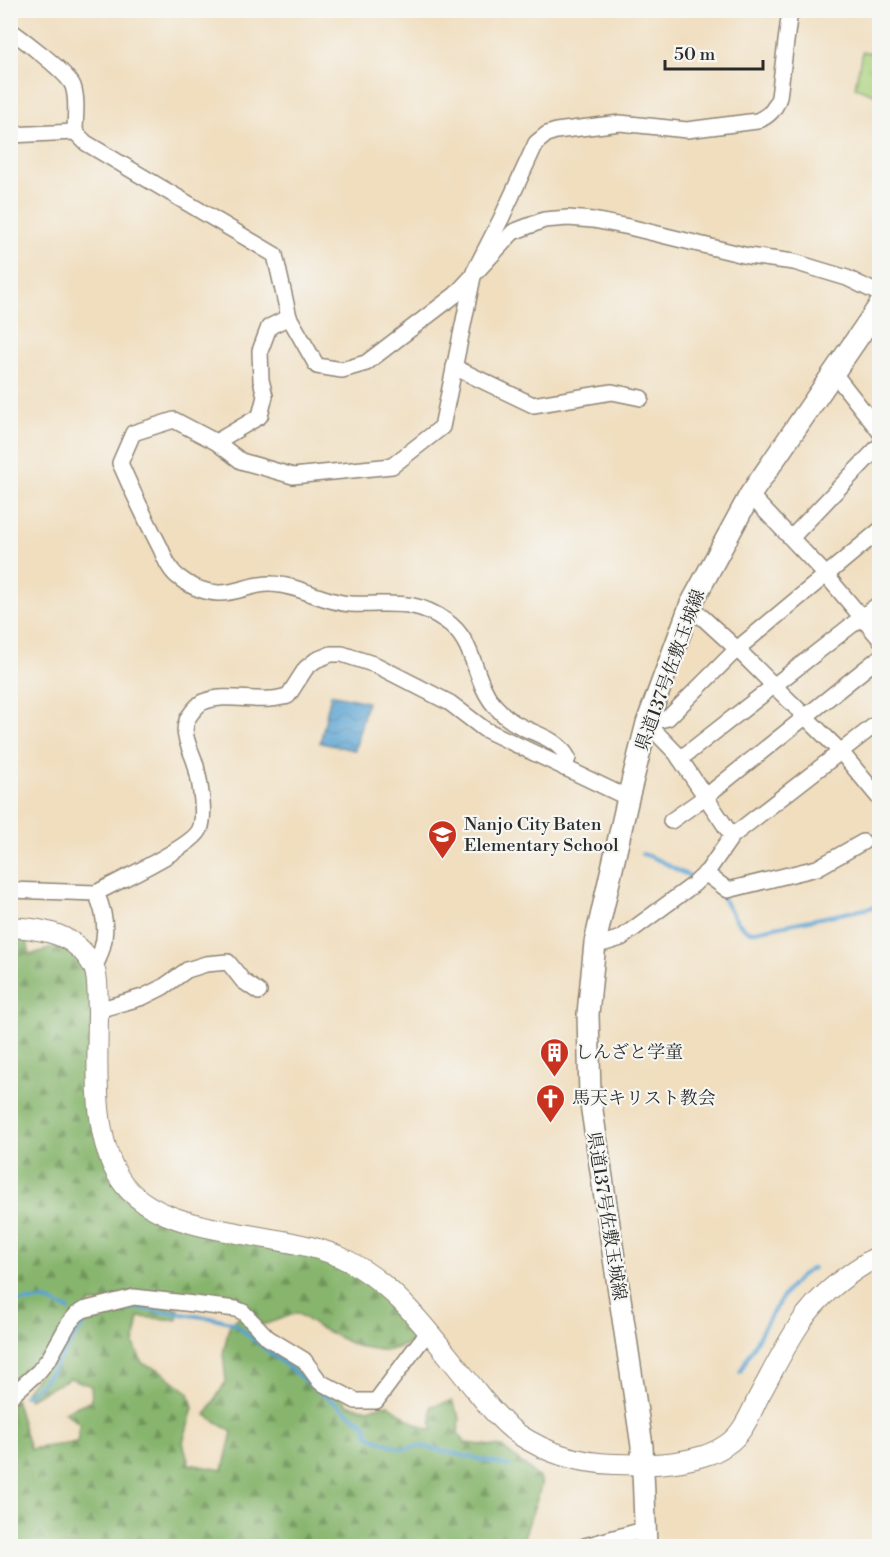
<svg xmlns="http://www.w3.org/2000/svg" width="890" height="1557" font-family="'Libre Bodoni','Noto Serif JP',serif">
	<defs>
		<pattern id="grass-tufts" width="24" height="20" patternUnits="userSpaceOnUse" patternTransform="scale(1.5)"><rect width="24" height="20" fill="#aad37e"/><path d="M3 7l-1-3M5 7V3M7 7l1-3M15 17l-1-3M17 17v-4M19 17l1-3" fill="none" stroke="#92b56d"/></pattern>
		<pattern id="forest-firs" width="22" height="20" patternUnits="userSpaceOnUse" patternTransform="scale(1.5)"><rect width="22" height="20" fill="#87b56d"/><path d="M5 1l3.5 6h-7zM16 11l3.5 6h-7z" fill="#6f935a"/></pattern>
		<pattern id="water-waves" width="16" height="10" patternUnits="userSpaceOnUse" patternTransform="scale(1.5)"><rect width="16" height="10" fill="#5aa3d1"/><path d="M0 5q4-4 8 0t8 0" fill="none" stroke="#4b85aa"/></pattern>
	</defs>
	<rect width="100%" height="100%" fill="#f6f6f2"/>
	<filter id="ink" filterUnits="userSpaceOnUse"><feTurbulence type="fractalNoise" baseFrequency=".0167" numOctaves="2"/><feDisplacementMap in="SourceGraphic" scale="12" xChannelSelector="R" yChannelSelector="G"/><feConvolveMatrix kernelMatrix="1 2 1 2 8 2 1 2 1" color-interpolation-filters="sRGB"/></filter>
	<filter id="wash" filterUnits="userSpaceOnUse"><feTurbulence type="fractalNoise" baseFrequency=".008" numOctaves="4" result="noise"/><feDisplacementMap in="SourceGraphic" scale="24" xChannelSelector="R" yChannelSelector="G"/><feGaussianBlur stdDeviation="1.35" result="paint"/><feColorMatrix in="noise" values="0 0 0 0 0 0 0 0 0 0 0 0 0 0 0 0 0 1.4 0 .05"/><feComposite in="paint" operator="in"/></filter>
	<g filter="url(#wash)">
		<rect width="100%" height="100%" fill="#f0debf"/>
		<path fill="url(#grass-tufts)" stroke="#6a7f54" stroke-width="1.5" d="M 862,52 L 879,53 L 879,96 L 855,87 Z"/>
		<g fill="url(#forest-firs)" stroke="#59704c" stroke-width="1.5">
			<path d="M 10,937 L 26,937 L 30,955 L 59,945 L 77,955 L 91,991 L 93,1040 L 88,1051 L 94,1100 L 137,1207 L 319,1259 L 349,1270 L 373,1285 L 422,1331 L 412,1343 L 386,1351 L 356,1346 L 318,1327 L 297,1313 L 263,1325 L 242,1304 L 90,1303 L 49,1351 L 11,1390 L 11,1325 L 20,1310 L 10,1307 Z"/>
			<path d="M 131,1304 L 179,1309 L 177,1320 L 139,1317 L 134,1344 L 142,1363 L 158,1369 L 189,1393 L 193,1408 L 183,1442 L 189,1464 L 223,1470 L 232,1432 L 206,1415 L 226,1381 L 223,1354 L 229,1327 L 240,1315 L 349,1405 L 368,1409 L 387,1404 L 416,1424 L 432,1430 L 431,1406 L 452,1401 L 460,1418 L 458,1433 L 465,1443 L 502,1447 L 541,1479 L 541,1487 L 521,1546 L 11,1546 L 11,1403 L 15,1399 L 30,1449 L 77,1442 L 80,1424 L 64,1412 L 92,1400 L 91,1386 L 70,1378 L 29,1399 L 25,1392 L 73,1327 L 85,1317 Z"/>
		</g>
		<path fill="url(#water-waves)" stroke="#42677e" stroke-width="1.5" d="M 331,694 L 367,702 L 355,750 L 320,743 Z"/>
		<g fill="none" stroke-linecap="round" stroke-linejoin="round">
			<g stroke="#5aa3d1" stroke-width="4">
				<path d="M 642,854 C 661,858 674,871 693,877"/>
				<path d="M 715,890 C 731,903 730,921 750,932 L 880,906"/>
				<path d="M 10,1302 L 47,1300 L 69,1310"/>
				<path d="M 740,1372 C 755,1344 785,1280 813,1268"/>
				<path d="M 24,1396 L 33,1391 L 48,1376 L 86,1321 L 115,1312 L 137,1308 L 218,1319 L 233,1323 L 314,1388 L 366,1425 L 368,1436 L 402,1449 L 421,1446 L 509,1466"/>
			</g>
		</g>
	</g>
	<g filter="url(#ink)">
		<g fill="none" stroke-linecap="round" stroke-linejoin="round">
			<defs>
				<g id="minor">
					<path d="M 10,30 C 24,40 68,73 73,86 C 78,100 75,118 75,132"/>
					<path d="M 10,135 L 75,132 L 86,143 L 275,255 L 289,317 L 317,366 L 342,370 L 366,363 L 455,295 L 513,232 L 544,220 L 568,218 L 593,220 L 629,227 L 748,256 L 794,262 L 847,278 L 880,294"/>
					<path d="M 454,367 L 533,405 L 612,392 L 641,398"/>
					<path d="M 833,372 L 880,432"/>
					<path d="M 216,442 L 260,416 L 265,396 L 261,380 L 260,351 L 269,327 L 289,317"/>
					<path d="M 750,495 L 826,575 L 880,639"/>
					<path d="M 792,537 L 880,445"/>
					<path d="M 690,606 L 737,649 L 841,752 L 880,799"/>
					<path d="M 647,723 L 668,718 L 737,649 L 880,530"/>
					<path d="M 647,723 L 676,753 L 732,836"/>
					<path d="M 680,759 L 880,603"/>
					<path d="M 564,768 L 568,758 C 558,739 537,735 520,726 C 510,721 502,714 495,706 C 473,681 476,641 446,621 C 413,597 388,606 350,604 C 323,602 299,585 271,584 C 253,583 236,594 218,593 C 203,592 189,586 177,576 C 169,569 165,559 161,549 C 146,520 133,493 120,463 L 133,433 L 174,420 L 216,442 L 241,461 L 293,476 L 392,466 L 442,427 L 474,272 L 501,219 L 536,143 L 547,134 L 556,131 L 620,123 L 687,130 L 757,121 C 769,116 775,110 779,97 L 790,10"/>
					<path d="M 671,821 L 705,797 L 880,657"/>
					<path d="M 705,873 L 728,890 L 817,868 L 863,842"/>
					<path d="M 10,890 L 96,893"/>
					<path d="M 595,943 L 605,943 L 621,938 L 693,885 L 707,872 L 732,836 L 880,721"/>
					<path d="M 94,968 C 108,942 108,919 96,893 C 116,882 193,847 200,829 C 206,815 200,782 196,766 C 191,747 176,730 193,711 C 196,708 198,704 203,702 C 224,693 248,701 270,699 C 276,699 282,697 288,696 L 306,668 L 316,660 L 331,654 L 342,654 L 376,665 L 450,703 L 484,729 L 628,798"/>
					<path d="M 98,1010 L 143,997 L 163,987 L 187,970 L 206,964 L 228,962 L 243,981 L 259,992"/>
					<path d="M 10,1397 L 39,1371 L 50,1357 L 69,1323 L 77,1314 L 83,1310 L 134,1297 L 236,1309 L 243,1312 L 268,1338 L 304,1360 L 320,1382 L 356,1401 L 376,1401 L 420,1342 L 430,1333"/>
					<path d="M 585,1546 L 647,1529"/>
				</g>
				<path id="tertiary" d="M 10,927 C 44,929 75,933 93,966 C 99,976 97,997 98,1010 C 98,1060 91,1135 120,1179 C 159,1239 275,1229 338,1256 C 397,1282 434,1340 474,1388 C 487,1405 501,1422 518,1434 C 548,1454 579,1463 614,1464 C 644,1465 674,1465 703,1456 C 710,1454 719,1450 726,1445 C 742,1435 750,1415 758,1398 C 773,1371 787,1341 806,1315 C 826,1289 851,1271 880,1255"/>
				<path id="secondary" d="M 646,1546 L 642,1446 L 590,1097 L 588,1014 L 595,943 L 628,798 L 647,723 L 690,606 L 750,495 L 880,305"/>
			</defs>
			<use href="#minor" stroke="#8e8475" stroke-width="18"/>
			<use href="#tertiary" stroke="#8e8475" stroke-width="22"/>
			<use href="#secondary" stroke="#8e8475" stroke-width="24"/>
			<use href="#minor" stroke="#fff" stroke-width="15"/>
			<use href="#tertiary" stroke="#fff" stroke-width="20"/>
			<use href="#secondary" stroke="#fff" stroke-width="21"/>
		</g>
	</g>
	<defs>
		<symbol id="school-pin" viewBox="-11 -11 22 30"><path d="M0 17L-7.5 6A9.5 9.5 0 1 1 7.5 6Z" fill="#c8321e" stroke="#f6f6f2"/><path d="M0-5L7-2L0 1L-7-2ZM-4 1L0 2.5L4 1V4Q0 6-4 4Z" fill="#fff"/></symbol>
		<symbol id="building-pin" viewBox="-11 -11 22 30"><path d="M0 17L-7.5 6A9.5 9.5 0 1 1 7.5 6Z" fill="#c8321e" stroke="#f6f6f2"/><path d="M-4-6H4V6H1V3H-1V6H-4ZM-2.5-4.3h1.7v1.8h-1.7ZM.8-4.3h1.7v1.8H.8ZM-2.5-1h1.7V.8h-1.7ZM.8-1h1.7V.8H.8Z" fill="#fff"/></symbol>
		<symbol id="church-pin" viewBox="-11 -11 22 30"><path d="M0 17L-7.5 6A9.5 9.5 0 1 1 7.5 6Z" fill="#c8321e" stroke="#f6f6f2"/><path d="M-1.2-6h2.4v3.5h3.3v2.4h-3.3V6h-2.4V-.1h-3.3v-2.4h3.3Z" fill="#fff"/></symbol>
	</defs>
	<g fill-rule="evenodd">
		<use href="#school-pin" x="426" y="818" width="33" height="45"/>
		<use href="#building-pin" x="538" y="1036" width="33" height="45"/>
		<use href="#church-pin" x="534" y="1082" width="33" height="45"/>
	</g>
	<g text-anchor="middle" stroke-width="4.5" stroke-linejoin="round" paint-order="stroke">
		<g font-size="18" fill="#2b2b2b" stroke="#f6f6f2">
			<text transform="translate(670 670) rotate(-70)" y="6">県道137号佐敷玉城線</text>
			<text transform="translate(607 1216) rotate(81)" y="6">県道137号佐敷玉城線</text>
		</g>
		<g font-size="18" fill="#2b2b2b" stroke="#f6f6f2" text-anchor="start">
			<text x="464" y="830">Nanjo City Baten<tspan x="464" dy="21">Elementary School</tspan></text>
			<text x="575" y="1058">しんざと学童</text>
			<text x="572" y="1104">馬天キリスト教会</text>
		</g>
	</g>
	<rect width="890" height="1557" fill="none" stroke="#f6f6f2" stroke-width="36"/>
	<path d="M665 60v9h98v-9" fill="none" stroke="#2b2b2b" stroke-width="3"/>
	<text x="674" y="60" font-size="18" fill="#2b2b2b" stroke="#f6f6f2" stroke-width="4.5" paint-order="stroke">50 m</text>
</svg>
